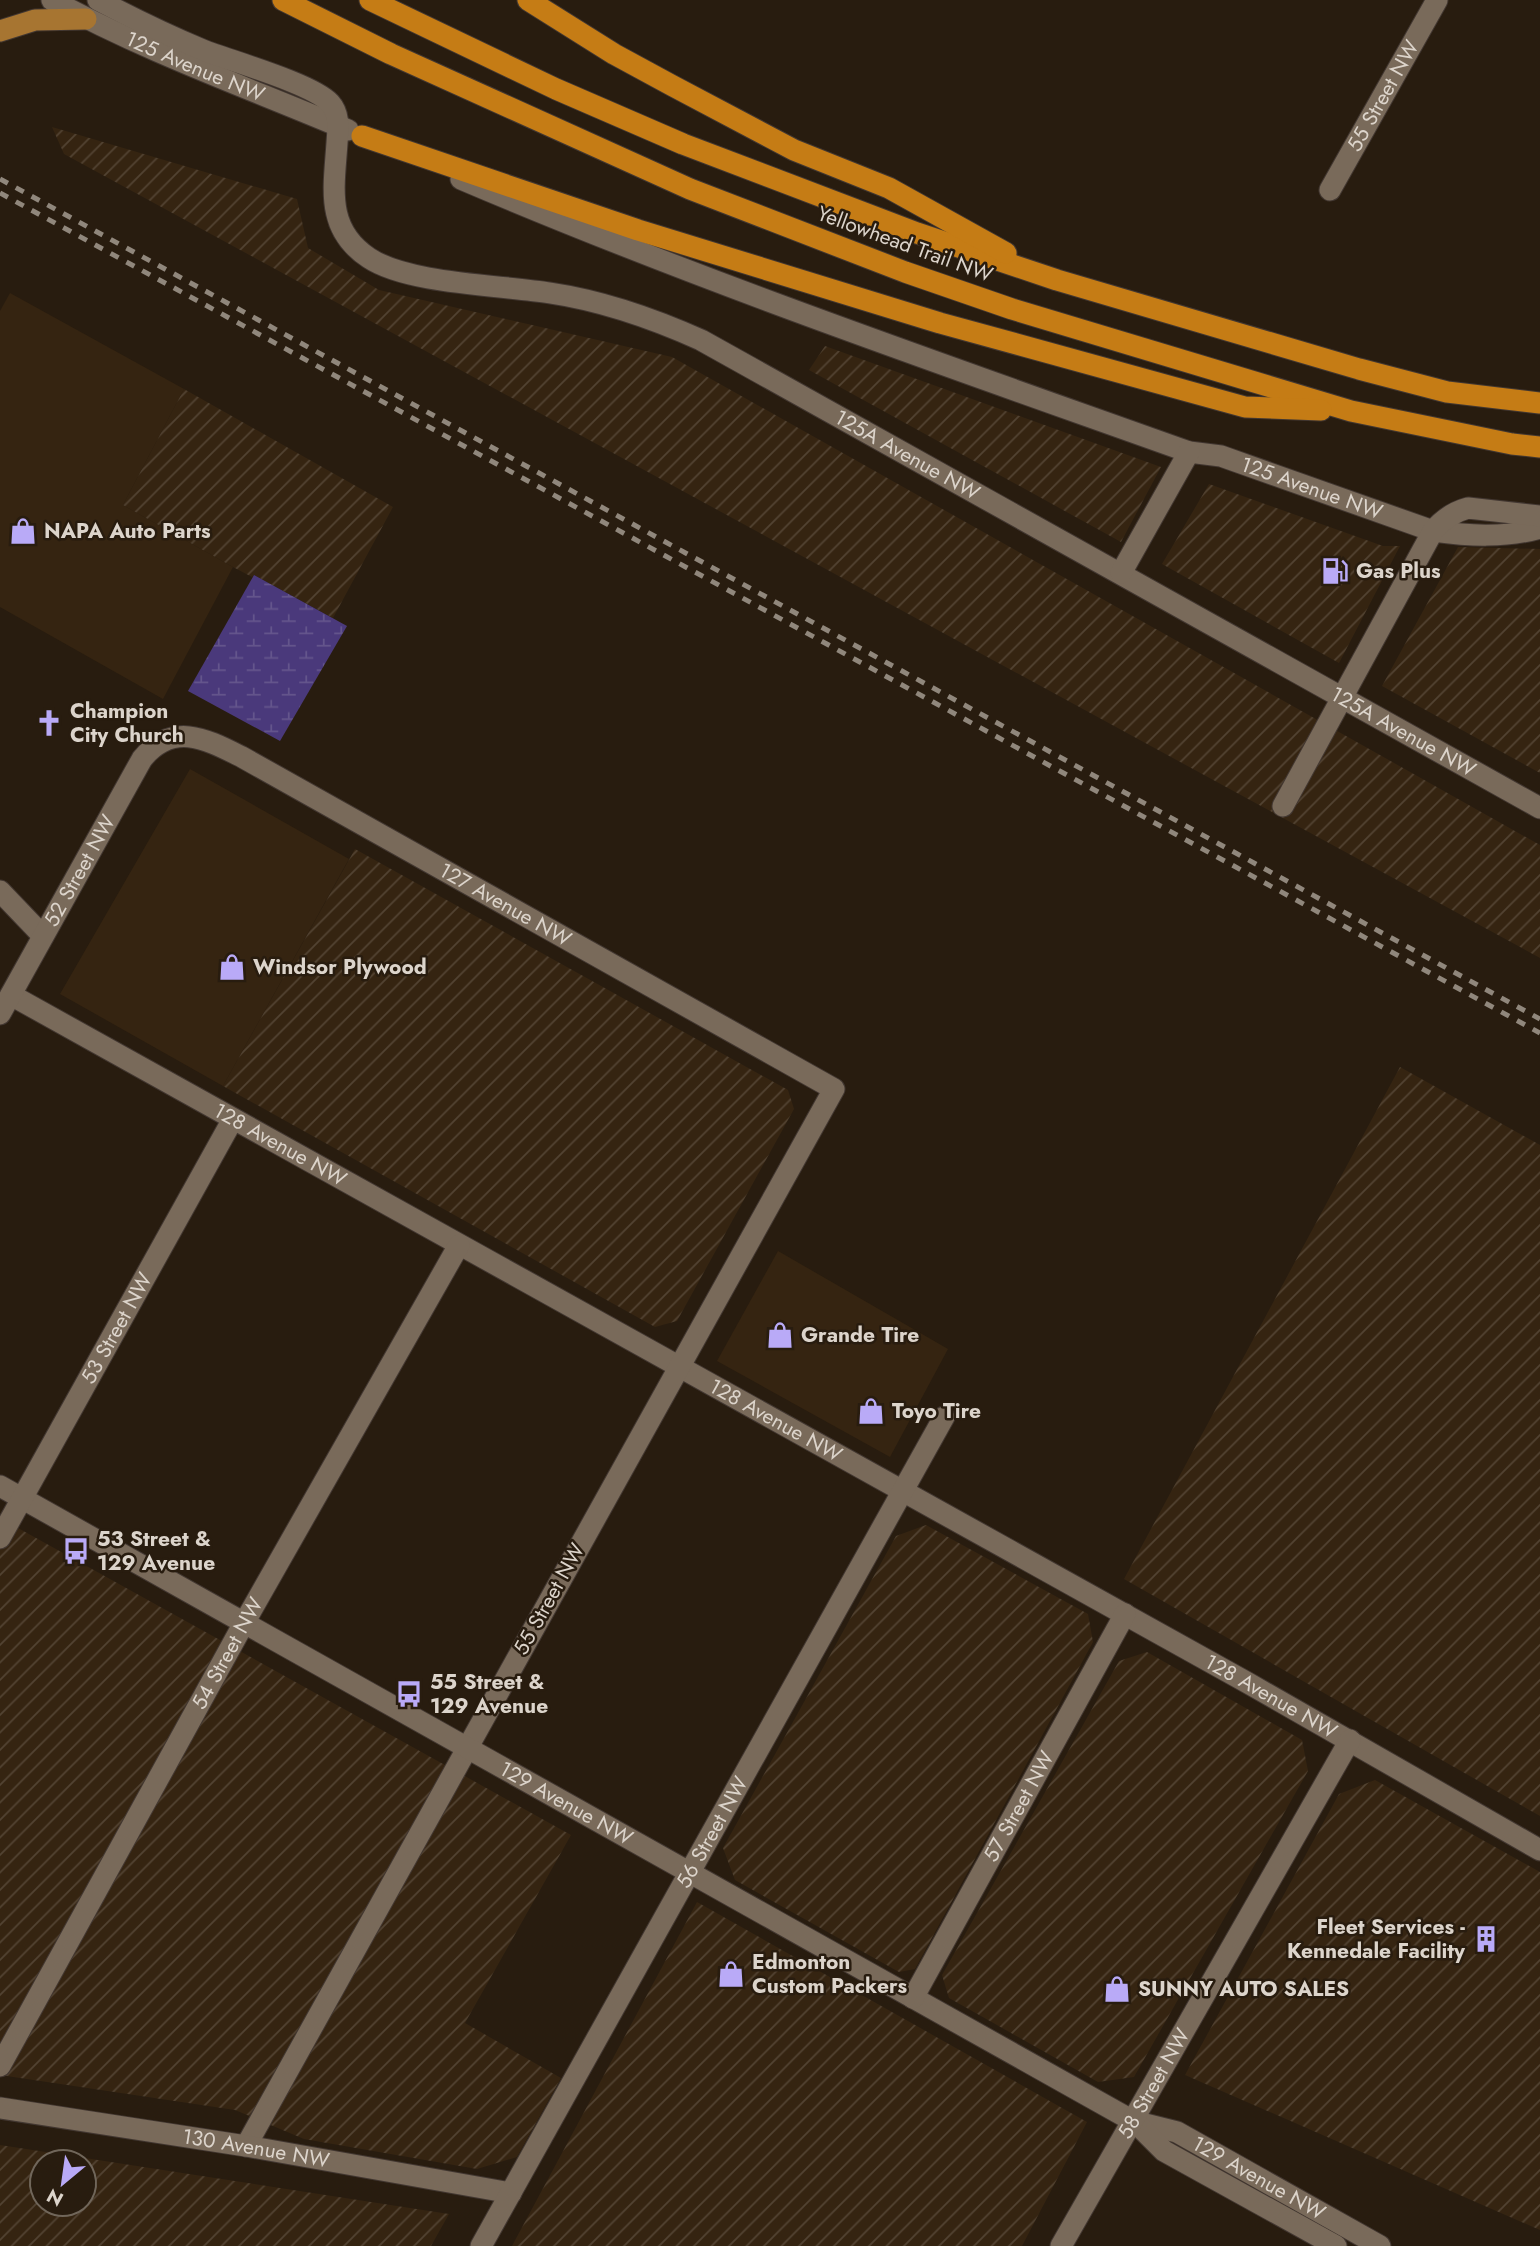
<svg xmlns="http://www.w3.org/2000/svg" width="1540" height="2246" font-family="Jost,sans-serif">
	<defs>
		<pattern id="industrial-furrows" width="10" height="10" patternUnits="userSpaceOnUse" patternTransform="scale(1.75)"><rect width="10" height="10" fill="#352411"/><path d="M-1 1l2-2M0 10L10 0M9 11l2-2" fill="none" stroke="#524332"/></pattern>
		<pattern id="wetland-marsh" width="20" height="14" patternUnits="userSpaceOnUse" patternTransform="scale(1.75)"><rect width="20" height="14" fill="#4a397b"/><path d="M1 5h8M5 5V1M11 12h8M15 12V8" fill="none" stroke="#64558c"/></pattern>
	</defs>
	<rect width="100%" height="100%" fill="#281c0f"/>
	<g fill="#352411">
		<path d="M 10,293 L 184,389 L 123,505 L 233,567 L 163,699 L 0,607 L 0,311 Z"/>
		<path d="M 190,769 L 349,859 L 223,1086 L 60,994 Z"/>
		<path d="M 778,1251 L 948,1349 L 890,1457 L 717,1361 Z"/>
	</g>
	<g fill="url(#industrial-furrows)" fill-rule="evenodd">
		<path d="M 52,127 L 297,199 L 308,248 L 379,290 L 672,357 L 1540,845 L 1540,958 L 64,154 Z"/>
		<path d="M 825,346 L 1161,467 L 1121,542 L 809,370 Z"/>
		<path d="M 184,389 L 393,507 L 333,618 L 254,575 L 252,577 L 233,567 L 123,505 Z"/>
		<path d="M 1209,484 L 1383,546 L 1400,546 L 1339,663 L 1162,564 Z"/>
		<path d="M 1458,547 L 1540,549 L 1540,773 L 1382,686 Z"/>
		<path d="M 355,849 L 788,1090 L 794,1109 L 677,1321 L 655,1327 L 223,1086 Z"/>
		<path d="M 1400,1067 L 1540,1145 L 1540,1816 L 1124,1579 Z"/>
		<path d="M 0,1518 L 571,1835 L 465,2023 L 561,2078 L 517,2157 L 477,2169 L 304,2139 L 235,2110 L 0,2075 Z"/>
		<path d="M 926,1525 L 1088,1614 L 1093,1642 L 915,1969 L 899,1972 L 735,1880 L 723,1848 L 896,1536 Z"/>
		<path d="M 1147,1652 L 1302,1740 L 1308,1771 L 1134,2077 L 1098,2082 L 949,1998 L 942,1975 L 1119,1661 Z"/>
		<path d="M 1375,1780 L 1540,1872 L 1540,2230 L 1185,2075 L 1339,1794 Z"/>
		<path d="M 697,1902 L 1087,2122 L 1022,2246 L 512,2246 Z"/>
		<path d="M 0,2145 L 449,2214 L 431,2246 L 0,2246 ZM 84,2162 L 84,2204 L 42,2204 L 42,2162 Z"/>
	</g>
	<path fill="url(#wetland-marsh)" d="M 254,575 L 347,626 L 280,741 L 188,691 Z"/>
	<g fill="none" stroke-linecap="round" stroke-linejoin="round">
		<defs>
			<g id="minor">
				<path id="s1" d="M 52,0 C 147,52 249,88 348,130"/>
				<path id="s2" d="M 98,0 C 132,18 167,35 203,50 C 231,61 313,84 330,103 C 340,114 338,129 337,143 C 334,188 325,229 369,258 C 408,284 501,285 550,293 C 604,301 652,318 701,340 L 1540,808"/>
				<path id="s3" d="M 461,179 C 700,281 945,365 1189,452 L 1221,456 L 1433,531 C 1469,536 1505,538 1540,528"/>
				<path id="s4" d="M 1330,190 L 1437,0"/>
				<path d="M 1121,573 L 1189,452"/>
				<path d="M 1283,806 L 1433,531 C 1443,519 1453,512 1468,508 L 1540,516"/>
				<path d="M 0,891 L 43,936"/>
				<path id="s5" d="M 11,995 L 1248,1683 L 1540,1850"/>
				<path id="s6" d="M 0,1014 L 142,759 C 173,721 206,739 242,757 L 834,1089 L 246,2146"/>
				<path id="s7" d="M 0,1486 L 1133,2121 L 1177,2132 L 1380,2246"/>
				<path id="s8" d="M 0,1538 L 233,1119"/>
				<path id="s9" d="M 913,1998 L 1125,1614"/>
				<path id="s10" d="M 0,2066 L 244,1623 L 459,1245"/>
				<path id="s11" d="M 0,2108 L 246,2146 L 511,2193"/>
				<path d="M 1135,2122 L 1164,2151 L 1336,2246"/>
				<path id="s12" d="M 481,2246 L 944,1417"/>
				<path id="s13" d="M 1061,2246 L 1350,1740"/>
			</g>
			<path id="major" d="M 0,31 L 35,20 L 86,19"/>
			<g id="highway">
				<path d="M 283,0 L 391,54 L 690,189 L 905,272 L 1012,309 L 1351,411 L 1512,444 L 1540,447"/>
				<path d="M 370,0 L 556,89 L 683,144 L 917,233 L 1057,280 L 1359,369 L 1447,392 L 1540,403"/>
				<path d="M 528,0 L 614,54 L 673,86 L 794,150 L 889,188 L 1006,253"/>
				<path d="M 362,136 L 638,230 L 940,323 L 1245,407 L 1321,410"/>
			</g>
		</defs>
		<use href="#minor" stroke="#423731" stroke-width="23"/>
		<use href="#major" stroke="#423731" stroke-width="23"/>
		<use href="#highway" stroke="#423731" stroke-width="23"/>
		<use href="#minor" stroke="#796a5a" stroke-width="21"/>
		<use href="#major" stroke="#a77531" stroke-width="21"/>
		<use href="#highway" stroke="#c57c15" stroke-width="21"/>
		<g stroke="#90877c" stroke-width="5" stroke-dasharray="9 9" stroke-linecap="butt">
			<path d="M 0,179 L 1540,1019"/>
			<path d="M 0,193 L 1540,1033"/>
		</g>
	</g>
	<defs>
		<symbol id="shop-bare" viewBox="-9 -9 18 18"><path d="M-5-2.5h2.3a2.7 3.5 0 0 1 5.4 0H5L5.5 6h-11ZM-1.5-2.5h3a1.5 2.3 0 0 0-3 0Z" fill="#b9aaf7" stroke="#281c0f" stroke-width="2.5" paint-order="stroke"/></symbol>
		<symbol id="fuel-bare" viewBox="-9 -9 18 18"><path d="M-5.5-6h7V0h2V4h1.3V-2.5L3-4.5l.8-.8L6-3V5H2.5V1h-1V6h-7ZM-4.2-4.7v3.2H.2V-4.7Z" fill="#b9aaf7" stroke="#281c0f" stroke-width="2.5" paint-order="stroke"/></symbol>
		<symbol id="church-bare" viewBox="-9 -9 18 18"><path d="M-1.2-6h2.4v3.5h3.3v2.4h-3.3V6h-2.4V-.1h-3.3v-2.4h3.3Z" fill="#b9aaf7" stroke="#281c0f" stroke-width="2.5" paint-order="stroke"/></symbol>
		<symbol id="bus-bare" viewBox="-9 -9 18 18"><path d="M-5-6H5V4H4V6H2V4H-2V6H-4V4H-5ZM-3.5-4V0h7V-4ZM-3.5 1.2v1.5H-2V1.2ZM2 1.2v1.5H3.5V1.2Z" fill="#b9aaf7" stroke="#281c0f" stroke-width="2.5" paint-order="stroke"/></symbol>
		<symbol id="building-bare" viewBox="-9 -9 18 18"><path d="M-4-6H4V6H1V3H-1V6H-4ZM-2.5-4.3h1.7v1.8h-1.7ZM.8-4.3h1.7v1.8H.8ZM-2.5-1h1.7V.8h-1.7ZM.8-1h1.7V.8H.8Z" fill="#b9aaf7" stroke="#281c0f" stroke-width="2.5" paint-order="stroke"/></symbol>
	</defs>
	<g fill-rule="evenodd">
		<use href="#shop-bare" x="4" y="512" width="38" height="38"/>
		<use href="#fuel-bare" x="1316" y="552" width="38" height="38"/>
		<use href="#church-bare" x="30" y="704" width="38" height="38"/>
		<use href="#shop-bare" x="213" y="948" width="38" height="38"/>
		<use href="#shop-bare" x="761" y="1316" width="38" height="38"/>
		<use href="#shop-bare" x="852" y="1392" width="38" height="38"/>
		<use href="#bus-bare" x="57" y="1532" width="38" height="38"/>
		<use href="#bus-bare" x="390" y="1675" width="38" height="38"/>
		<use href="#building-bare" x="1467" y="1920" width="38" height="38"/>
		<use href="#shop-bare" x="712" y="1955" width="38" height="38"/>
		<use href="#shop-bare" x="1098" y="1970" width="38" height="38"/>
	</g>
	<g text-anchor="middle" stroke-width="5" stroke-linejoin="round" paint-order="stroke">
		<g font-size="21" fill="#dcd4cb" stroke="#281c0f">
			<text dy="7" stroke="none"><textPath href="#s1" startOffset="158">125 Avenue NW</textPath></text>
			<text dy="7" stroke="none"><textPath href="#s4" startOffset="108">55 Street NW</textPath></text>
			<text transform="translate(905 244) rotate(20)" y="7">Yellowhead Trail NW</text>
			<text dy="7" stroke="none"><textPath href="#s2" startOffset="1004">125A Avenue NW</textPath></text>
			<text dy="7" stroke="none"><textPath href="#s3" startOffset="906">125 Avenue NW</textPath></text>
			<text dy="7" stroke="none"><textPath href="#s2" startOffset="1572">125A Avenue NW</textPath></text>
			<text dy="7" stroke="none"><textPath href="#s6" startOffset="164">52 Street NW</textPath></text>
			<text dy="7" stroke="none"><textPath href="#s6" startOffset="705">127 Avenue NW</textPath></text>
			<text dy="7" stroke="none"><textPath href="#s5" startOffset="308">128 Avenue NW</textPath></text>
			<text dy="7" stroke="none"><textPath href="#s8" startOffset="240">53 Street NW</textPath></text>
			<text dy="7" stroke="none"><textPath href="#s5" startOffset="875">128 Avenue NW</textPath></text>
			<text transform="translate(549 1599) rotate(-61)" y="7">55 Street NW</text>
			<text dy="7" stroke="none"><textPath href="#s10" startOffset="471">54 Street NW</textPath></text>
			<text dy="7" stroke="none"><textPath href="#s5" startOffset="1442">128 Avenue NW</textPath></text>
			<text dy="7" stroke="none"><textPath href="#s7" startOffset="649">129 Avenue NW</textPath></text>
			<text dy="7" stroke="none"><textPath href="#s9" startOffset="219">57 Street NW</textPath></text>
			<text dy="7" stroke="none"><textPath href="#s12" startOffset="474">56 Street NW</textPath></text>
			<text dy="7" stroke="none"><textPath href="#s13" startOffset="187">58 Street NW</textPath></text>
			<text dy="7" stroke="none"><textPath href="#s11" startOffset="259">130 Avenue NW</textPath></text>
			<text dy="7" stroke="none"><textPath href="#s7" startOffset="1438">129 Avenue NW</textPath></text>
		</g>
		<g font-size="21" font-weight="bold" fill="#dcd4cb" stroke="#281c0f" text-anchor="start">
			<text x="44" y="538">NAPA Auto Parts</text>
			<text x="1356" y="578">Gas Plus</text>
			<text x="70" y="718">Champion<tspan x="70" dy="24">City Church</tspan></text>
			<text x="253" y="974">Windsor Plywood</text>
			<text x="801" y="1342">Grande Tire</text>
			<text x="892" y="1418">Toyo Tire</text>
			<text x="97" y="1546">53 Street &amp;<tspan x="97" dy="24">129 Avenue</tspan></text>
			<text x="430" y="1689">55 Street &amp;<tspan x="430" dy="24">129 Avenue</tspan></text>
			<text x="1465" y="1934" text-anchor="end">Fleet Services -<tspan x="1465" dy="24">Kennedale Facility</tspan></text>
			<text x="752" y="1969">Edmonton<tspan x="752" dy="24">Custom Packers</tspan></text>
			<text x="1138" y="1996">SUNNY AUTO SALES</text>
		</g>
	</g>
	<g transform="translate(63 2183) rotate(209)"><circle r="33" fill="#281c0f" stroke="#70665a" stroke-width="2"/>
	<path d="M0-5L12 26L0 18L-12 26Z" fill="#b9aaf7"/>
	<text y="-10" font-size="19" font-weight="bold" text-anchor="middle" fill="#dcd4cb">N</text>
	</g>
</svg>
